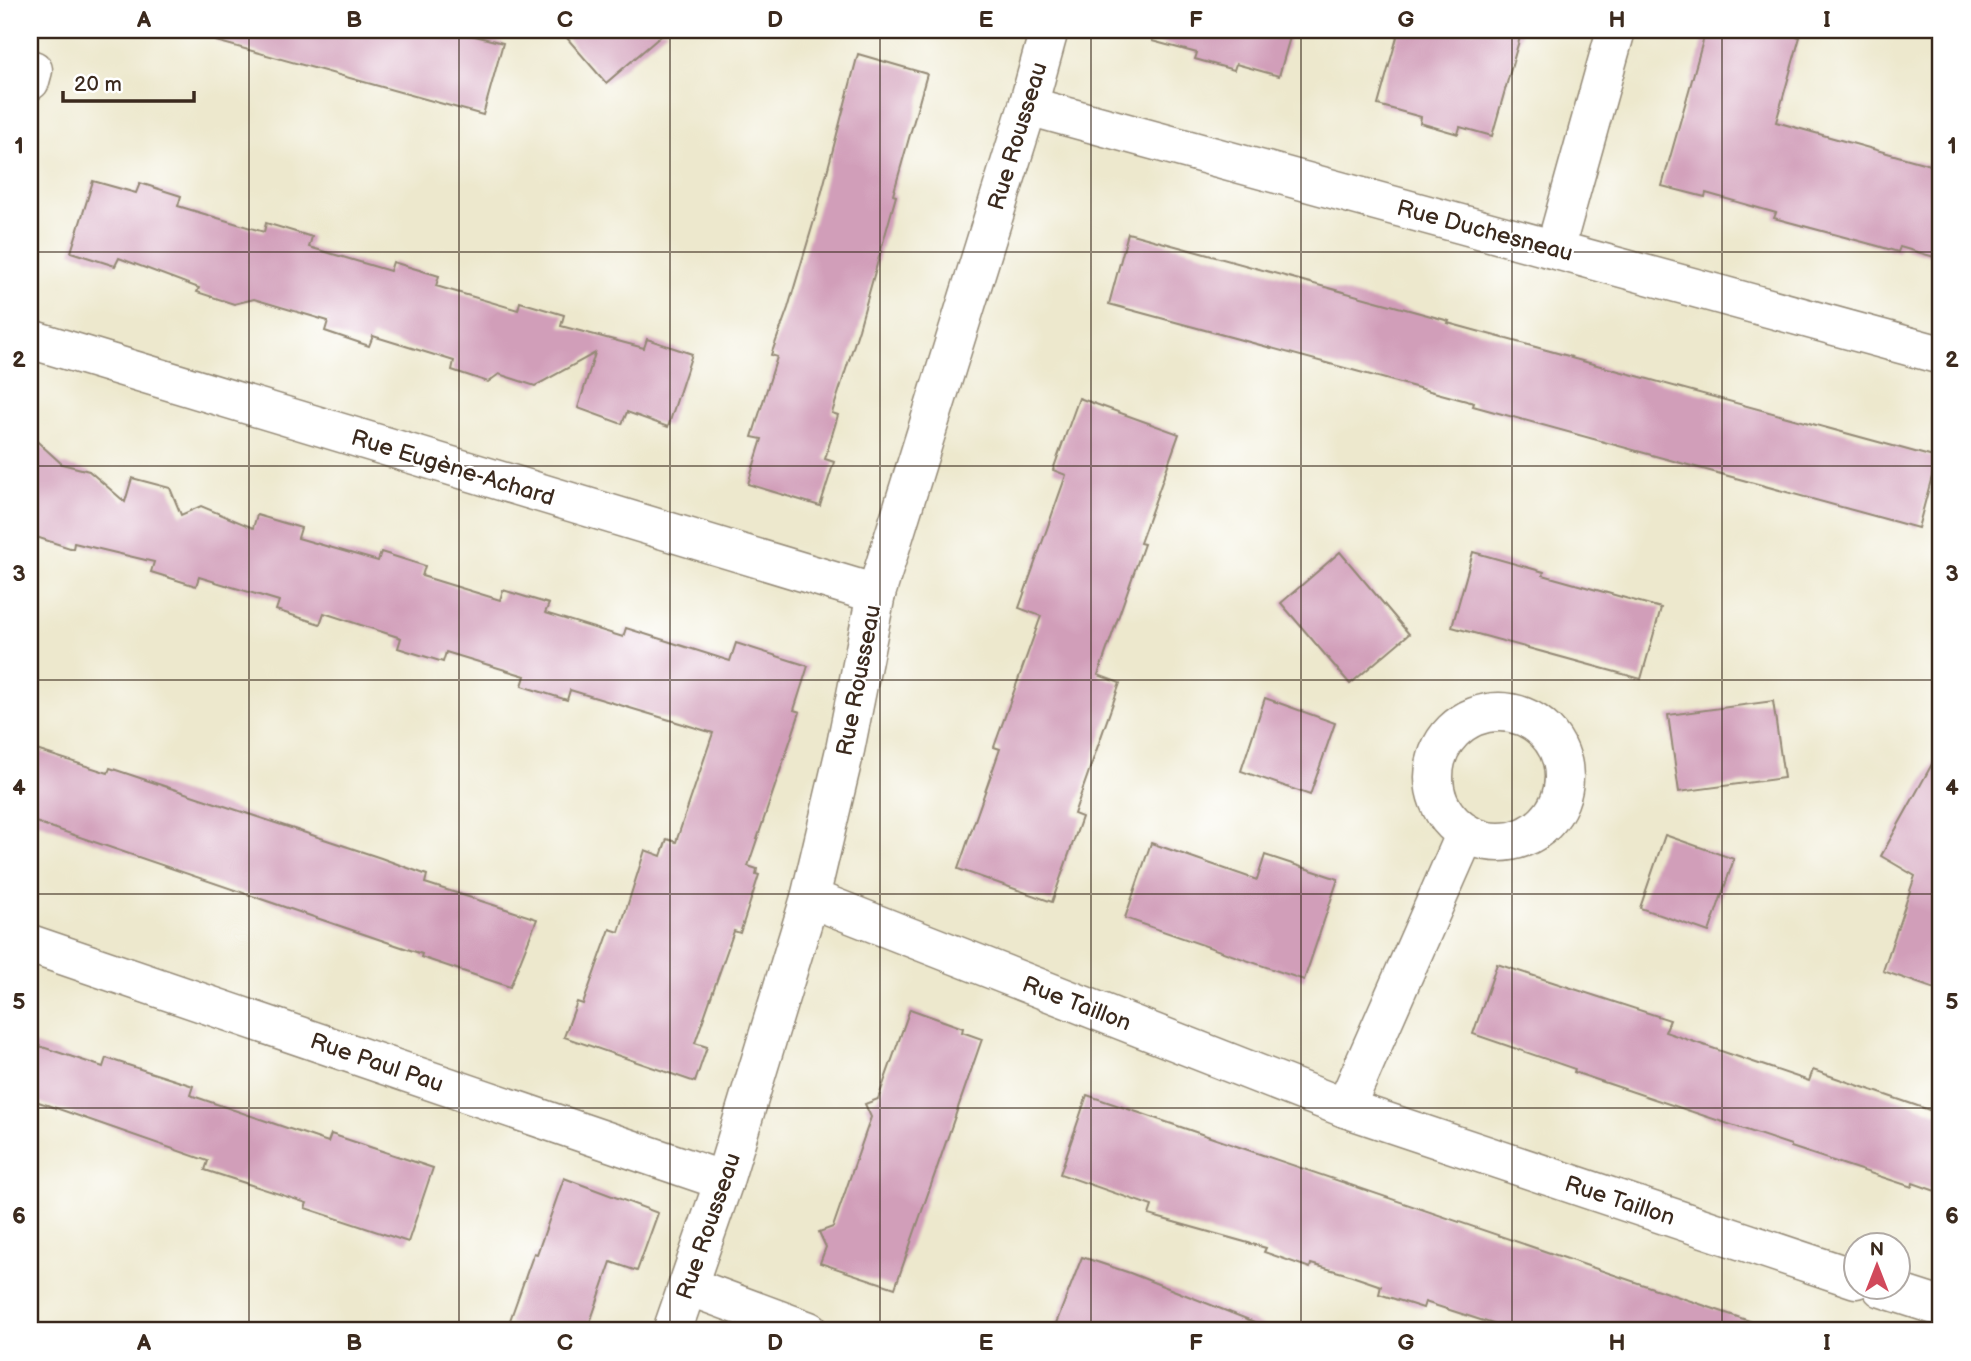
<svg xmlns="http://www.w3.org/2000/svg" width="1971" height="1361" font-family="'Balsamiq Sans',sans-serif">
	<rect width="100%" height="100%" fill="#fff"/>
	<filter id="ink" filterUnits="userSpaceOnUse"><feTurbulence type="fractalNoise" baseFrequency=".0143" numOctaves="2"/><feDisplacementMap in="SourceGraphic" scale="14" xChannelSelector="R" yChannelSelector="G"/><feConvolveMatrix kernelMatrix="1 2 1 2 8 2 1 2 1" color-interpolation-filters="sRGB"/></filter>
	<filter id="wash" filterUnits="userSpaceOnUse"><feTurbulence type="fractalNoise" baseFrequency=".00686" numOctaves="4" result="noise"/><feDisplacementMap in="SourceGraphic" scale="28" xChannelSelector="R" yChannelSelector="G"/><feGaussianBlur stdDeviation="1.57" result="paint"/><feColorMatrix in="noise" values="0 0 0 0 0 0 0 0 0 0 0 0 0 0 0 0 0 1.4 0 .05"/><feComposite in="paint" operator="in"/></filter>
	<g filter="url(#wash)">
		<rect width="100%" height="100%" fill="#ede8cd"/>
		<g id="blocks">
			<g fill="#d19eb9">
				<path d="M 218,30 L 451,30 L 503,43 L 483,115 L 216,41 Z"/>
				<path d="M 560,30 L 668,30 L 606,83 Z"/>
				<path d="M 1153,30 L 1292,30 L 1279,76 L 1236,64 L 1234,70 L 1195,59 L 1197,53 L 1152,41 Z"/>
				<path d="M 1399,30 L 1522,30 L 1492,136 L 1460,127 L 1458,134 L 1420,123 L 1421,117 L 1378,105 Z"/>
				<path d="M 1706,30 L 1774,30 L 1800,37 L 1776,122 L 1941,168 L 1941,259 L 1900,247 L 1898,252 L 1878,246 L 1774,218 L 1776,213 L 1706,193 L 1705,197 L 1662,186 Z"/>
				<path d="M 858,54 L 927,74 L 893,195 L 896,196 L 859,329 L 832,413 L 838,415 L 825,459 L 834,462 L 820,506 L 748,484 L 762,439 L 752,437 L 777,357 L 771,355 L 788,308 L 816,214 Z"/>
				<path d="M 93,181 L 136,193 L 140,183 L 181,196 L 178,206 L 264,232 L 266,223 L 312,237 L 309,247 L 390,271 L 393,262 L 439,276 L 436,286 L 518,310 L 520,302 L 564,315 L 561,326 L 644,348 L 647,339 L 692,354 L 668,427 L 627,412 L 622,424 L 578,408 L 595,353 L 535,386 L 499,374 L 488,382 L 452,370 L 454,361 L 373,336 L 369,346 L 325,331 L 328,321 L 254,299 L 234,304 L 197,292 L 199,288 L 119,258 L 115,266 L 71,252 Z"/>
				<path d="M 1128,233 L 1449,321 L 1448,323 L 1572,357 L 1571,358 L 1937,458 L 1918,528 L 1473,406 L 1474,403 L 1109,304 Z"/>
				<path d="M 1079,398 L 1179,434 L 1140,543 L 1144,544 L 1098,675 L 1120,683 L 1074,814 L 1082,817 L 1052,902 L 958,869 L 1000,749 L 994,747 L 1041,616 L 1019,608 L 1066,475 L 1053,470 Z"/>
				<path d="M 30,435 L 62,464 L 89,471 L 125,502 L 132,478 L 170,488 L 181,515 L 201,506 L 253,528 L 257,515 L 301,528 L 298,538 L 378,561 L 381,552 L 425,566 L 422,576 L 500,600 L 503,590 L 549,604 L 545,613 L 623,637 L 626,628 L 730,661 L 736,643 L 808,666 L 794,710 L 800,712 L 748,866 L 757,869 L 756,874 L 759,875 L 740,933 L 734,931 L 695,1043 L 707,1047 L 695,1082 L 564,1037 L 577,1002 L 583,1004 L 610,929 L 619,932 L 645,850 L 661,856 L 667,839 L 676,842 L 713,733 L 570,690 L 567,700 L 522,686 L 525,676 L 446,652 L 443,662 L 398,648 L 401,638 L 324,613 L 320,624 L 276,610 L 279,601 L 199,577 L 196,586 L 151,572 L 154,562 L 74,543 L 73,549 L 30,535 Z"/>
				<path d="M 1340,552 L 1409,634 L 1350,684 L 1281,603 Z"/>
				<path d="M 1473,552 L 1544,572 L 1543,575 L 1661,608 L 1641,679 L 1452,627 Z"/>
				<path d="M 1265,698 L 1335,723 L 1310,795 L 1241,771 Z"/>
				<path d="M 1773,701 L 1784,778 L 1679,792 L 1668,715 Z"/>
				<path d="M 30,748 L 108,773 L 110,768 L 381,858 L 427,875 L 425,883 L 537,919 L 510,987 L 421,957 L 422,954 L 30,820 Z"/>
				<path d="M 1941,748 L 1941,991 L 1883,971 L 1915,876 L 1881,856 Z"/>
				<path d="M 1665,835 L 1734,859 L 1709,932 L 1640,908 Z"/>
				<path d="M 1151,843 L 1257,880 L 1265,855 L 1338,879 L 1304,980 L 1125,918 Z"/>
				<path d="M 1497,964 L 1670,1020 L 1665,1032 L 1809,1081 L 1813,1070 L 1941,1114 L 1941,1193 L 1913,1183 L 1912,1187 L 1791,1147 L 1791,1145 L 1574,1072 L 1575,1069 L 1473,1034 Z"/>
				<path d="M 910,1009 L 963,1028 L 962,1032 L 982,1039 L 895,1288 L 820,1263 L 826,1247 L 819,1232 L 833,1227 L 871,1117 L 865,1104 L 878,1099 Z"/>
				<path d="M 30,1043 L 103,1067 L 106,1058 L 193,1086 L 190,1095 L 328,1142 L 331,1134 L 433,1168 L 408,1242 L 305,1208 L 307,1203 L 205,1170 L 208,1161 L 30,1099 Z"/>
				<path d="M 1087,1095 L 1764,1326 L 1763,1331 L 1494,1331 L 1496,1325 L 1425,1302 L 1423,1308 L 1379,1294 L 1381,1286 L 1346,1274 L 1311,1264 L 1310,1268 L 1264,1252 L 1266,1248 L 1149,1215 L 1152,1206 L 1060,1174 Z"/>
				<path d="M 564,1178 L 658,1213 L 637,1271 L 611,1262 L 587,1331 L 533,1331 L 509,1323 L 534,1253 L 537,1254 Z"/>
				<path d="M 1082,1257 L 1130,1273 L 1272,1329 L 1272,1331 L 1053,1331 Z"/>
			</g>
		</g>
	</g>
	<g filter="url(#ink)">
		<use href="#blocks" fill-opacity="0" stroke="#948976" stroke-width="2"/>
		<g fill="none" stroke-linecap="round" stroke-linejoin="round">
			<defs>
				<g id="minor">
					<path d="M 30,81 L 33,70"/>
					<path d="M 1028,106 L 1941,355"/>
					<path d="M 1555,249 L 1616,30"/>
					<path d="M 30,339 L 876,594"/>
					<circle cx="1499" cy="777" r="65"/>
					<path d="M 810,898 L 1345,1108 L 1856,1279"/>
					<path d="M 30,944 L 724,1181"/>
					<path d="M 1345,1108 L 1466,833"/>
					<path d="M 688,1286 L 809,1331"/>
					<path d="M 1882,1288 L 1941,1307"/>
					<path d="M 672,1331 L 724,1181 L 810,898 L 845,750 L 876,594 L 1028,106 L 1049,30"/>
				</g>
			</defs>
			<use href="#minor" stroke="#948976" stroke-width="41"/>
			<use href="#minor" stroke="#fff" stroke-width="38"/>
		</g>
	</g>
	<path fill="none" stroke="#3b2a1e" stroke-width="2" stroke-opacity="0.55" d="M 249,30 L 249,1331M 459,30 L 459,1331M 670,30 L 670,1331M 880,30 L 880,1331M 1091,30 L 1091,1331M 1301,30 L 1301,1331M 1512,30 L 1512,1331M 1722,30 L 1722,1331M 30,252 L 1941,252M 30,466 L 1941,466M 30,680 L 1941,680M 30,894 L 1941,894M 30,1108 L 1941,1108"/>
	<g text-anchor="middle" stroke-width="5" stroke-linejoin="round" paint-order="stroke">
		<g font-size="23" fill="#3b2a1e" stroke="#fff">
			<text transform="translate(1017 136) rotate(-73)" y="8">Rue Rousseau</text>
			<text transform="translate(1485 230) rotate(15)" y="8">Rue Duchesneau</text>
			<text transform="translate(453 467) rotate(17)" y="8">Rue Eugène-Achard</text>
			<text transform="translate(858 680) rotate(-79)" y="8">Rue Rousseau</text>
			<text transform="translate(1077 1003) rotate(21)" y="8">Rue Taillon</text>
			<text transform="translate(377 1062) rotate(19)" y="8">Rue Paul Pau</text>
			<text transform="translate(1620 1200) rotate(18)" y="8">Rue Taillon</text>
			<text transform="translate(708 1226) rotate(-71)" y="8">Rue Rousseau</text>
		</g>
	</g>
	<rect width="1971" height="1361" fill="none" stroke="#fff" stroke-width="77"/>
	<g transform="translate(1877 1266)"><circle r="33" fill="#ffffff" stroke="#b1aaa5" stroke-width="2"/>
	<path d="M0-5L12 26L0 18L-12 26Z" fill="#d1495b"/>
	<text y="-10" font-size="19" font-weight="bold" text-anchor="middle" fill="#3b2a1e">N</text>
	</g>
	<path d="M63 91v10h131v-10" fill="none" stroke="#3b2a1e" stroke-width="3.5"/>
	<text x="74" y="91" font-size="21" fill="#3b2a1e" stroke="#ffffff" stroke-width="5" paint-order="stroke">20 m</text>
	<rect x="38" y="38" width="1894" height="1284" fill="none" stroke="#3b2a1e" stroke-width="2.5"/>
	<g font-size="23" text-anchor="middle" font-weight="bold" fill="#3b2a1e">
		<text x="144" y="27">A</text>
		<text x="354" y="27">B</text>
		<text x="565" y="27">C</text>
		<text x="775" y="27">D</text>
		<text x="986" y="27">E</text>
		<text x="1196" y="27">F</text>
		<text x="1406" y="27">G</text>
		<text x="1617" y="27">H</text>
		<text x="1827" y="27">I</text>
		<text x="19" y="153">1</text>
		<text x="1952" y="153">1</text>
		<text x="19" y="367">2</text>
		<text x="1952" y="367">2</text>
		<text x="19" y="581">3</text>
		<text x="1952" y="581">3</text>
		<text x="19" y="795">4</text>
		<text x="1952" y="795">4</text>
		<text x="19" y="1009">5</text>
		<text x="1952" y="1009">5</text>
		<text x="19" y="1223">6</text>
		<text x="1952" y="1223">6</text>
		<text x="144" y="1350">A</text>
		<text x="354" y="1350">B</text>
		<text x="565" y="1350">C</text>
		<text x="775" y="1350">D</text>
		<text x="986" y="1350">E</text>
		<text x="1196" y="1350">F</text>
		<text x="1406" y="1350">G</text>
		<text x="1617" y="1350">H</text>
		<text x="1827" y="1350">I</text>
	</g>
</svg>
